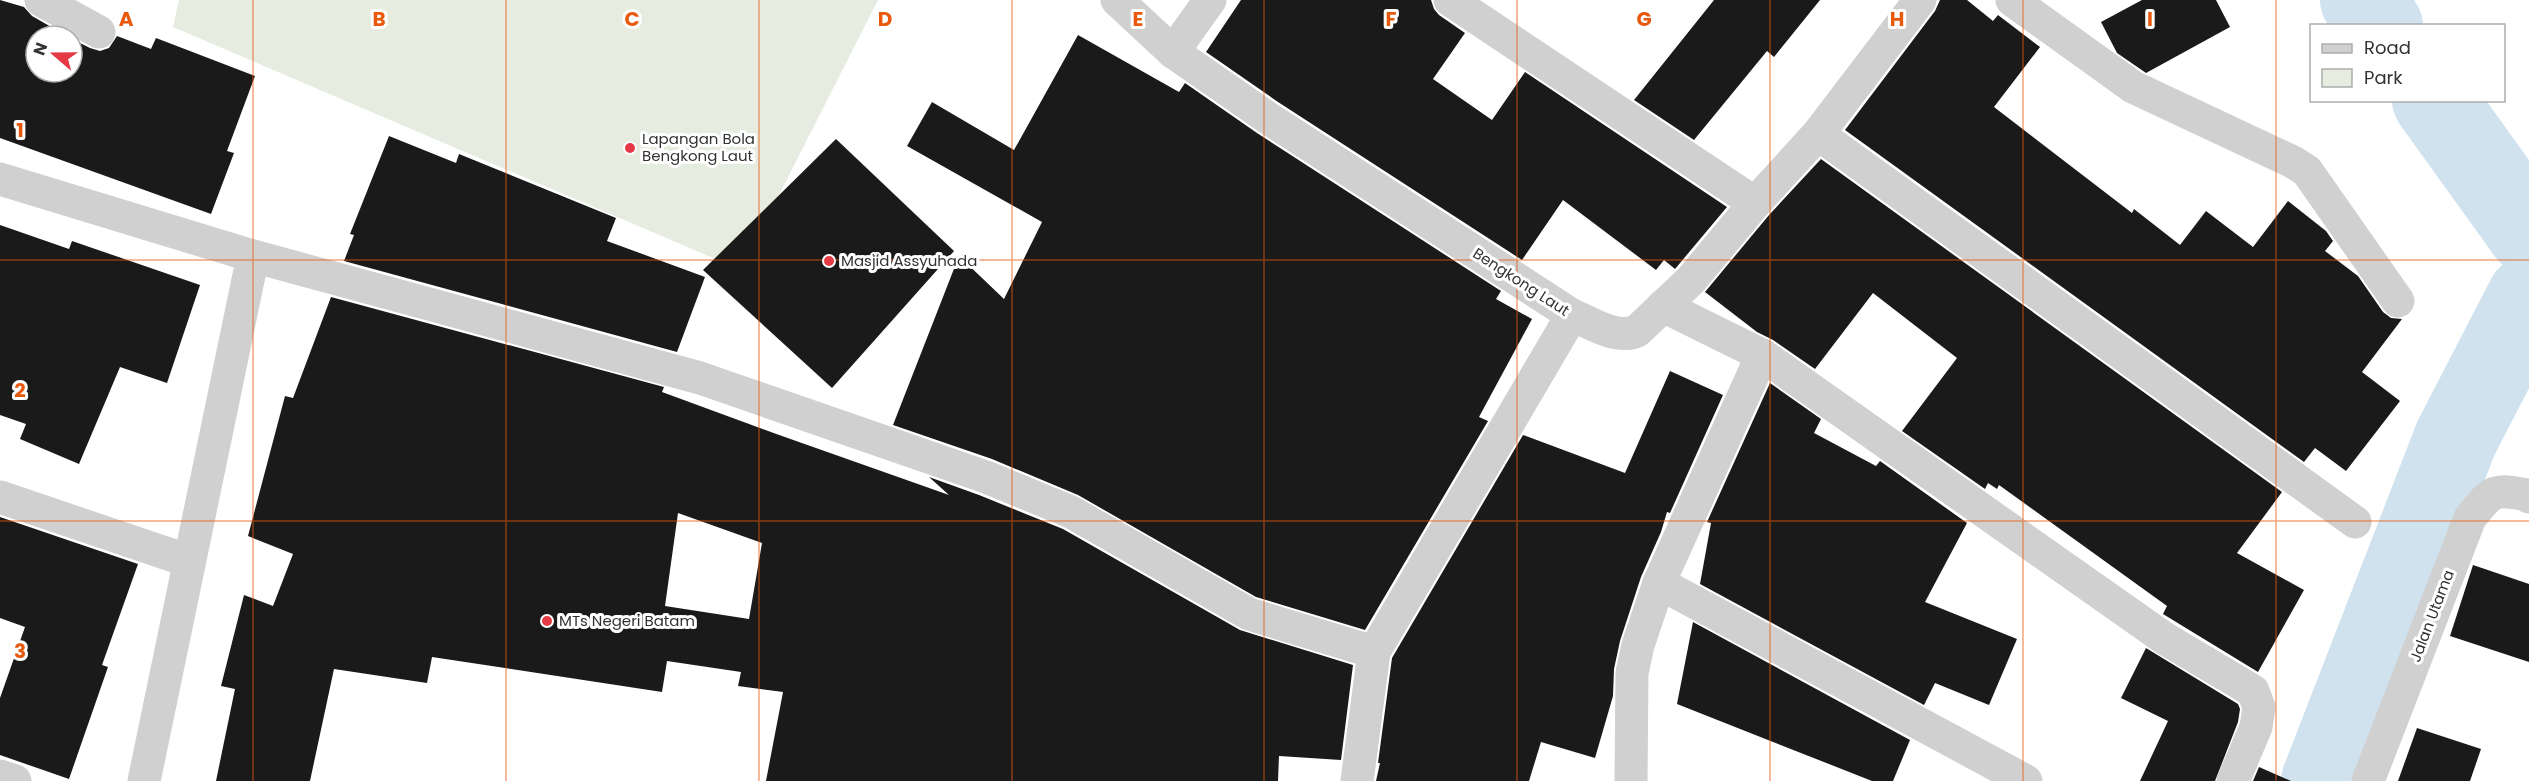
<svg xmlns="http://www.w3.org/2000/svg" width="2529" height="781" font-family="Poppins,sans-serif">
	<rect width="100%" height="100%" fill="#fff"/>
	<path fill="#e6ecdf" d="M 179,0 L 878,0 L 741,270 L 173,27 Z"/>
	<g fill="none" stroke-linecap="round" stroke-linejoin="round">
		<g stroke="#cfe2ee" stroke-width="84">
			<path d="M 2362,0 L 2381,26"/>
			<path d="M 2434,100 L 2529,232"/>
			<path d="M 2323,781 L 2456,438 L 2529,297"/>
		</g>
	</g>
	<g fill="#1a1a1a" fill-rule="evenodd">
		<path d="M 0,0 L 24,7 L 32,16 L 67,36 L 36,36 L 36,72 L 72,72 L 72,39 L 90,48 L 100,51 L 109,48 L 117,36 L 151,49 L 156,38 L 255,76 L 227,151 L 234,153 L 211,214 L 0,138 Z"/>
		<path d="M 1241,0 L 1431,0 L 1434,9 L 1439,15 L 1465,33 L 1433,79 L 1492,120 L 1525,72 L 1727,207 L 1675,269 L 1664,260 L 1656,270 L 1563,200 L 1522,260 L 1278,102 L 1206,52 Z"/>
		<path d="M 1714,0 L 1820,0 L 1774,57 L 1767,51 L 1694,140 L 1634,100 Z"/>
		<path d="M 1940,0 L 1967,0 L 1993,21 L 1998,15 L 2040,47 L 1994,107 L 2132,213 L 2134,209 L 2180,245 L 2206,211 L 2253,247 L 2288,201 L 2326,231 L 2333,241 L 2325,251 L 2358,276 L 2383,312 L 2391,318 L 2402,319 L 2362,372 L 2400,401 L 2346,471 L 2315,448 L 2304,462 L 1845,130 L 1935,11 Z"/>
		<path d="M 2142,0 L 2216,0 L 2230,27 L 2146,73 L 2117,53 L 2101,22 Z"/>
		<path d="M 1078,35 L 1179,92 L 1185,83 L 1257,133 L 1501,291 L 1496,299 L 1532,319 L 1479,417 L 1488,421 L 1365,630 L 1256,597 L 1078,495 L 992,459 L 893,425 L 959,256 L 1004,299 L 1042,222 L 907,146 L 932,102 L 1014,150 Z"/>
		<path d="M 389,136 L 456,163 L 459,154 L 616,218 L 607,241 L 705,277 L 677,352 L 344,261 L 354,235 L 350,234 Z"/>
		<path d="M 836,139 L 954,251 L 832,388 L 703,270 Z"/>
		<path d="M 1821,159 L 2282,492 L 2237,553 L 2304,590 L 2258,672 L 2163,614 L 2167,606 L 1999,485 L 1997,489 L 1988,483 L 1985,489 L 1902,431 L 1957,358 L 1873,293 L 1815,369 L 1773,340 L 1757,332 L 1705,292 L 1769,215 Z"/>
		<path d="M 0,225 L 69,249 L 72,241 L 200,285 L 167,383 L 120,367 L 79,464 L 20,439 L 26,424 L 0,415 Z"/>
		<path d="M 331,297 L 664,387 L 662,392 L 782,436 L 949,495 L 929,477 L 979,495 L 1063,529 L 1240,630 L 1353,665 L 1341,760 L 1279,756 L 1278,781 L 766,781 L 783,692 L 738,686 L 741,672 L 667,661 L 662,692 L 432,657 L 427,683 L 334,669 L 310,781 L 216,781 L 235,689 L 221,686 L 244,595 L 273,606 L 293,554 L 248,536 L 285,396 L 293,398 ZM 678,513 L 762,543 L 749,619 L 665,606 Z"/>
		<path d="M 1670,371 L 1723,395 L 1670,513 L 1667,512 L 1661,532 L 1641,577 L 1620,641 L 1614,669 L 1613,696 L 1595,758 L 1541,742 L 1529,781 L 1376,781 L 1380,763 L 1378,763 L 1392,658 L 1523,435 L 1625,473 Z"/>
		<path d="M 1770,383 L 1821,419 L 1814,433 L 1876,466 L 1880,461 L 1967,523 L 1925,602 L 2017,639 L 1989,705 L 1935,683 L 1924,705 L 1700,584 L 1711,523 L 1707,522 Z"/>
		<path d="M 0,517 L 138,564 L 102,665 L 108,667 L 69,779 L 0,755 L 0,698 L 25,627 L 0,618 Z"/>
		<path d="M 2473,565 L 2529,584 L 2529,662 L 2450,636 Z"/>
		<path d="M 1693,622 L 1910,740 L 1893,781 L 1872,781 L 1677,704 Z"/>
		<path d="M 2146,648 L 2238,704 L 2240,709 L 2238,722 L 2215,781 L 2140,781 L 2168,721 L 2121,698 Z"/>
		<path d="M 2417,728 L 2481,749 L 2470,781 L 2398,781 Z"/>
		<path d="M 2259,767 L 2291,781 L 2253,781 Z"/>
	</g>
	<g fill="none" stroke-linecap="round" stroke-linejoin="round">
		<g stroke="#d0d0d0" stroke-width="33">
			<path d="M 41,0 L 99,32"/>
			<path d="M 1117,0 L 1173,52 L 1268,118 L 1572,315 C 1592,323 1616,340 1637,331 L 1691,280 L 1755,203 L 1818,134 L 1920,0"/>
			<path d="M 1450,0 L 1755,203"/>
			<path d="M 2012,0 L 2133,87 L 2293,162 L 2307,171 L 2398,301"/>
			<path d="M 1173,52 L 1210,0"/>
			<path d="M 1818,134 L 2355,522"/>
			<path d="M 0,179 L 253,256 L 144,781"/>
			<path d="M 253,256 L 700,378 L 986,477 L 1071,512 L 1249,614 L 1374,652"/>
			<path d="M 1663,306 L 1762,355 L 2164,638 L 2253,691 L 2259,707 L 2256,727 L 2233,781"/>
			<path d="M 0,497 L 189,561"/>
			<path d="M 1659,583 L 2026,781"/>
			<path d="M 0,776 L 15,781"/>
			<path d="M 1357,781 L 1374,652 L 1572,315"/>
			<path d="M 1631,781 L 1632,673 L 1638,645 L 1659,583 L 1762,355"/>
			<path d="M 2368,781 L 2470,518 C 2492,491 2492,488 2527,495 L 2529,497"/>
		</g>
	</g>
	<path fill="none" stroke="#e8590c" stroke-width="1.5" stroke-opacity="0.55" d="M 253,0 L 253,781M 506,0 L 506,781M 759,0 L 759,781M 1012,0 L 1012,781M 1264,0 L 1264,781M 1517,0 L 1517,781M 1770,0 L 1770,781M 2023,0 L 2023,781M 2276,0 L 2276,781M 0,260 L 2529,260M 0,521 L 2529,521"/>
	<g fill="#e63946" stroke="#fff" stroke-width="2">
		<circle cx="630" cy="148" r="6"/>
		<circle cx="829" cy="261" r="6"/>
		<circle cx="547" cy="621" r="6"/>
	</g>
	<g text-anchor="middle" stroke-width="6" stroke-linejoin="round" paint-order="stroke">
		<g font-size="15" fill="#333" stroke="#fff" text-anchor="start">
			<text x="642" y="144">Lapangan Bola<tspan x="642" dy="17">Bengkong Laut</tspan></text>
			<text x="841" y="266">Masjid Assyuhada</text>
			<text x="559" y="626">MTs Negeri Batam</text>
		</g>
		<g font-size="15" fill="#333" stroke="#fff">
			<text transform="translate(1521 282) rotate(33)" y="5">Bengkong Laut</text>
			<text transform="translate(2432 616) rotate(-69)" y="5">Jalan Utama</text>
		</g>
	</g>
	<g font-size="20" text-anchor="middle" font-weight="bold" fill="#e8590c" stroke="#fff" stroke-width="6" stroke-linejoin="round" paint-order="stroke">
		<text x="126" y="26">A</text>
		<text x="379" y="26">B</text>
		<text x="632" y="26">C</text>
		<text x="885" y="26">D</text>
		<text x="1138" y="26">E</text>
		<text x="1391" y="26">F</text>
		<text x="1644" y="26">G</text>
		<text x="1897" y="26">H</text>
		<text x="2150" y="26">I</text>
		<text x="20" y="137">1</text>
		<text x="20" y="397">2</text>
		<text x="20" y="658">3</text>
	</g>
	<rect x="2310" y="24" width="195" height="78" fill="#ffffff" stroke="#adadad" stroke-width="1.5"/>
	<rect x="2322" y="44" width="30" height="9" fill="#d0d0d0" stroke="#adadad" stroke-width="1.5"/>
	<text x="2364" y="54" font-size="18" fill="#333333">Road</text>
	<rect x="2322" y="69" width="30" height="18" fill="#e6ecdf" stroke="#adadad" stroke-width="1.5"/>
	<text x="2364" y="84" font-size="18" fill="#333333">Park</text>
	<g transform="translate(54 54) rotate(290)"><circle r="28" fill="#ffffff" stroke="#adadad" stroke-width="1.5"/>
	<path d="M0-4.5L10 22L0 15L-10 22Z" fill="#e63946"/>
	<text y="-9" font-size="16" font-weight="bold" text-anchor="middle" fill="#333333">N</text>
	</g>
</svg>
